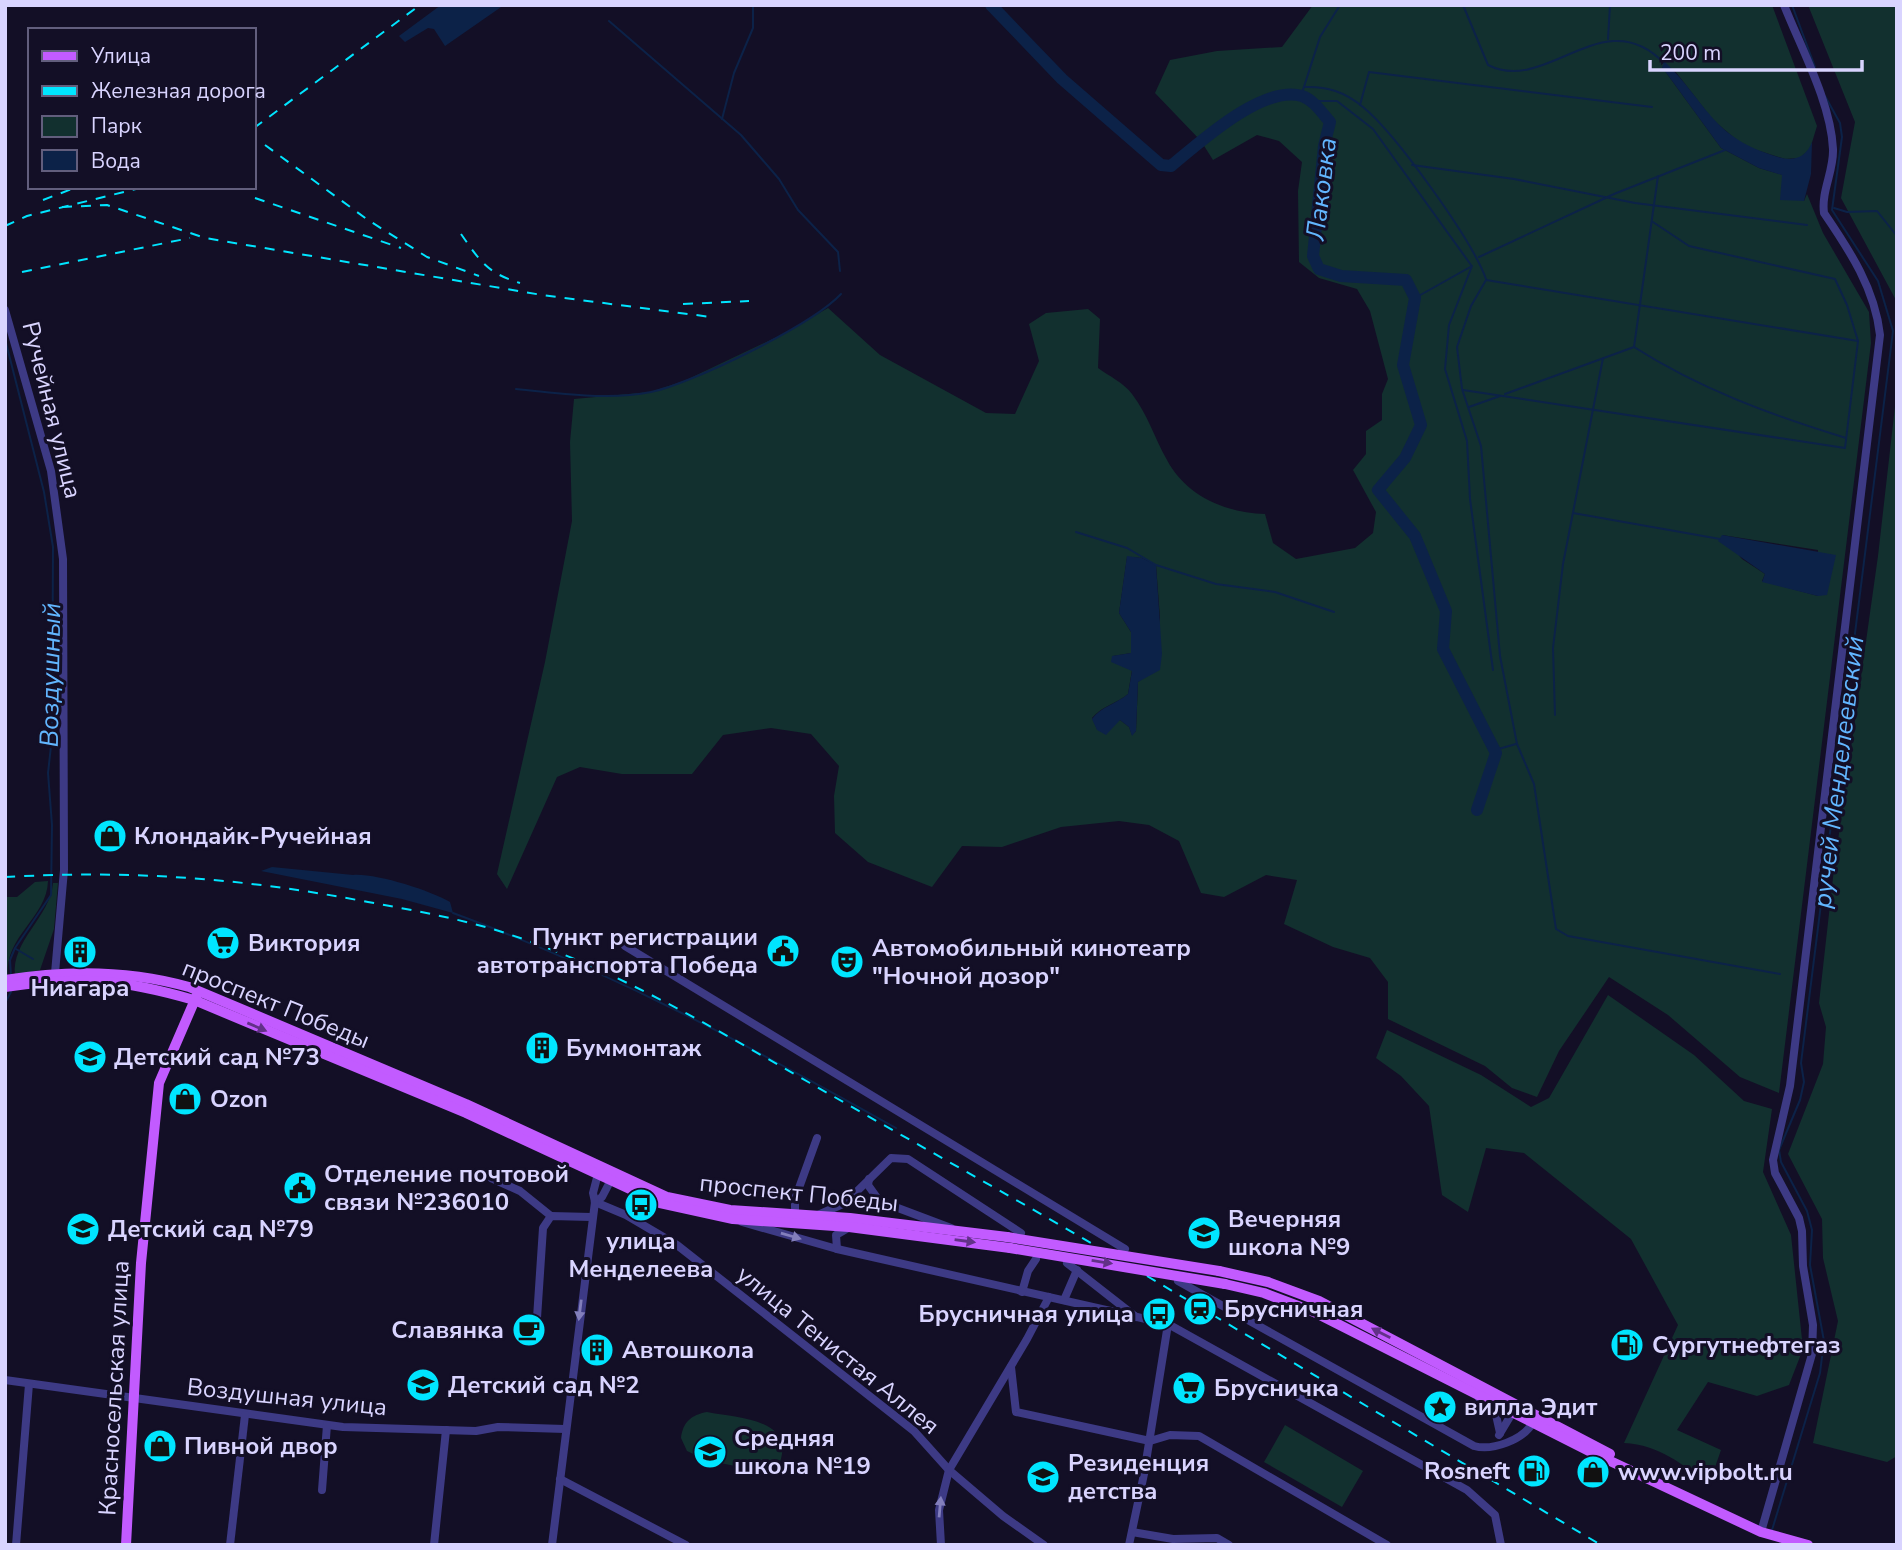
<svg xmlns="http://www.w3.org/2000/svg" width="1902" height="1550" font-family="'Nunito Sans',sans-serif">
	<rect width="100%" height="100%" fill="#130f26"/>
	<g fill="#12302f" fill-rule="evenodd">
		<path d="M 1313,5 L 1772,5 L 1817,126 L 1810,149 L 1800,158 L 1785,159 L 1744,146 L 1713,120 L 1675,71 L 1662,67 L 1721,148 L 1759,168 L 1783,175 L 1782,183 L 1804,201 L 1807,194 L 1823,233 L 1869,312 L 1871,343 L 1779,1093 L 1740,1077 L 1668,1015 L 1609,977 L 1559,1051 L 1537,1097 L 1512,1088 L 1485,1066 L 1388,1019 L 1388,982 L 1370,958 L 1333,947 L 1284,924 L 1297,880 L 1266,875 L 1224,897 L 1201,893 L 1179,841 L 1149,825 L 1119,821 L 1061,827 L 1002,847 L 962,846 L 932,887 L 868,862 L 835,833 L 834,796 L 839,766 L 811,734 L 771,728 L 723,735 L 692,774 L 622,774 L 580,767 L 557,777 L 507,889 L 497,874 L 545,662 L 572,521 L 570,442 L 574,399 L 650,392 L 684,381 L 783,334 L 828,308 L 880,355 L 986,413 L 1015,414 L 1039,361 L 1029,324 L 1046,313 L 1088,309 L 1100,319 L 1098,368 C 1109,376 1124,383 1132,394 C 1148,415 1154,437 1167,460 C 1186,496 1226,513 1265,514 L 1273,543 L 1296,559 L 1355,548 L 1373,533 L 1376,512 L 1353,470 L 1366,454 L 1366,431 L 1382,420 L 1382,394 L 1388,379 L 1370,311 L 1357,289 L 1319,278 L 1299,262 L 1298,191 L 1302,162 L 1279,141 L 1257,135 L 1213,160 L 1201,141 L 1155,93 L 1170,60 L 1217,51 L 1282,47 ZM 1722,535 L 1818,550 L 1818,596 L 1762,581 L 1765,574 L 1742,559 ZM 1127,557 L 1142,558 L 1156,565 L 1160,618 L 1150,673 L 1138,682 L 1136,731 L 1132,735 L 1129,727 L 1120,720 L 1097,729 L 1092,718 C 1102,706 1116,704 1128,694 L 1132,670 L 1113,656 L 1131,653 L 1131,632 L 1119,613 Z"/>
		<path d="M 1808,5 L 1897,5 L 1897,302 L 1841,198 L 1855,122 Z"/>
		<path d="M 1897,389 L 1897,1456 L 1887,1462 L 1813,1443 L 1838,1321 L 1823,1258 L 1822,1219 L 1788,1154 L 1823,1064 L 1826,1027 L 1819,1003 L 1834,869 L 1878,556 Z"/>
		<path d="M 48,881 C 47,918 4,936 8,976 L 5,976 L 5,897 L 17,897 L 35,882 Z"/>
		<path d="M 53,883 L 58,883 L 54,929 L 40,970 L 15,976 C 11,940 50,918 53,883 Z"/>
		<path d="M 1608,995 L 1694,1055 L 1744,1101 L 1772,1109 L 1763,1172 L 1791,1235 L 1803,1349 L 1789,1385 L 1757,1396 L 1708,1382 L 1677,1430 L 1721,1450 L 1709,1485 C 1682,1464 1660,1445 1624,1443 L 1678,1325 L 1631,1239 L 1524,1153 L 1486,1148 L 1468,1212 L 1442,1195 L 1429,1106 L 1401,1076 L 1376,1058 L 1387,1030 L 1481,1075 L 1531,1107 L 1549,1098 Z"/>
		<path d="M 707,1412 C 736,1418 795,1418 780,1462 C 763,1477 706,1461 687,1451 L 681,1438 C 683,1422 691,1415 707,1412 Z"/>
		<path d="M 1285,1425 L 1363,1471 L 1342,1507 L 1264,1462 Z"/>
	</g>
	<g fill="#0c2248">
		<path d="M 441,5 L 504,5 L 445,46 L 434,29 L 428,28 L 405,42 L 399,36 Z"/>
		<path d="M 1665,62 C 1709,105 1711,137 1778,157 C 1795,162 1806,157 1812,142 L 1811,174 L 1804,201 L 1780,200 L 1782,175 L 1759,168 L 1721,148 L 1662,67 Z"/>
		<path d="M 1722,535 L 1836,555 L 1827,595 L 1818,596 L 1762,582 L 1765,574 L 1718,541 Z"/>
		<path d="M 1127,556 L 1142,558 L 1156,565 L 1162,654 L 1160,670 L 1138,682 L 1136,731 L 1132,736 L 1129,727 L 1120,720 L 1106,735 L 1097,730 L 1092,719 C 1102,706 1116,704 1128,694 L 1132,671 L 1111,662 L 1112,656 L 1131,653 L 1131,632 L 1119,613 Z"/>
		<path d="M 272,867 L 353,875 C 375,873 429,890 450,902 L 453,913 L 402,899 L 261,871 Z"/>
	</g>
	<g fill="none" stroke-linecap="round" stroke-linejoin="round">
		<g stroke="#0c2248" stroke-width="2">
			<path d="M 1463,5 L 1488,65 C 1547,95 1603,0 1664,63"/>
			<path d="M 1792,5 L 1815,67"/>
			<path d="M 609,21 L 741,135 L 779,179 L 798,210 L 838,252 L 840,271"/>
			<path d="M 1608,39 L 1610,5"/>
			<path d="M 1304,87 C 1327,86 1345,92 1363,107 C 1396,134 1472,240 1486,279"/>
			<path d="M 1301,96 L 1320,37 L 1340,5"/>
			<path d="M 1311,101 L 1337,101 L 1373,129 L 1471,265"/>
			<path d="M 1360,105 L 1369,72 L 1652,107"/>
			<path d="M 722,119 L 734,73 L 753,28 L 753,5"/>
			<path d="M 1412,165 L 1514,179 L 1635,203 L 1807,225"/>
			<path d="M 1834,208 L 1847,212 L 1877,211 L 1897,236"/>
			<path d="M 1479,257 L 1614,194 L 1725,150"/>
			<path d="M 1415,298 L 1472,266 L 1449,325 L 1445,369 L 1467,441 L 1470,499 L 1493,670"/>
			<path d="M 5,339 L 44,492 L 53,547 L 52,737 L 48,773 L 52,825 L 51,895 L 15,948 L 10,960 L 11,976"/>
			<path d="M 1634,347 C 1700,389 1771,415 1846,438"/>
			<path d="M 516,389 C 560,393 607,401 651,392 C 693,383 812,325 841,294"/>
			<path d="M 1463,390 L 1845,448 L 1858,341 L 1847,305 L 1835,279 L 1689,246 L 1653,222"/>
			<path d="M 1505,394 L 1634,347 L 1658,176"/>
			<path d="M 1469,407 L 1500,396"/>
			<path d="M 1573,513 L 1720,539"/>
			<path d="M 1076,532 L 1127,548 L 1156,565 L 1216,584 L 1275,592 L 1334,612"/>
			<path d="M 1555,715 L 1553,648 L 1563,564 L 1603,358"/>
			<path d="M 1495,750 L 1516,744"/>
			<path d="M 453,913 C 608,970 752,1047 896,1128"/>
			<path d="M 16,949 L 33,959"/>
			<path d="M 1780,974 L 1568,936 L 1556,929 L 1534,784 L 1517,744 L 1500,656 L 1481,446 L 1462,389 L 1457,347 L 1471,306 L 1486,280 L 1858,341"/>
			<path d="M 5,1003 L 11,992"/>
			<path d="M 1772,1530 L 1820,1373 L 1824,1341 L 1810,1265 L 1812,1230 L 1807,1211 L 1781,1162 L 1779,1150 L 1800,1100 L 1804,1082 L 1801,1063 L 1893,331 L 1878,281 L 1832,210 L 1842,137 L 1840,123 L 1825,96"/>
		</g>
		<path stroke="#0c2248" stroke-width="12" d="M 991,5 L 1062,79 L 1161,165 L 1171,166 C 1199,143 1263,84 1302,96 C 1314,100 1322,113 1330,122 L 1324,146 L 1313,256 L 1319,269 L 1341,276 L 1406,280 L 1415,298 L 1403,365 L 1421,425 L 1405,458 L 1378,490 L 1415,536 L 1446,611 L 1443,649 L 1496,753 L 1477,810"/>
		<g stroke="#3d3a85" stroke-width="8">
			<path d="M 5,310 L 51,471 L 63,559 L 64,870 L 55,973"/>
			<path d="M 625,946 L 1125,1249"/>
			<path d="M 491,1178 L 520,1191 L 551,1216"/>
			<path d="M 869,1179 L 868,1185 L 878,1199 L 890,1205 L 951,1228"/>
			<path d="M 595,1202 L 626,1215 L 677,1245 L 914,1431 L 949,1470 L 1003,1516 L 1044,1545"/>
			<path d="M 595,1202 L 602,1197 L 613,1176"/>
			<path d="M 795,1214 L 795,1199 L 817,1138"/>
			<path d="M 818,1215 L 845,1203 L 891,1158 L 908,1159 L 1021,1233"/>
			<path d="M 742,1222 L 837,1249 L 1168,1324 L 1467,1490 L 1495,1515 L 1501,1545"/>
			<path d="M 837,1249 L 836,1235 L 848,1228"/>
			<path d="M 1067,1263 L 1136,1317"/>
			<path d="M 1178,1281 L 1474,1446 C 1492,1451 1524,1440 1533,1422"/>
			<path d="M 1022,1292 L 1028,1271 L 1036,1259"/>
			<path d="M 1064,1300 L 1077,1270"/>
			<path d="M 537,1318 L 543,1228 L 551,1216 L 591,1217"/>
			<path d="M 1011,1367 L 1016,1412 L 1150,1441 L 1170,1435 L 1199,1436 L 1387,1545"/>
			<path d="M 5,1380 L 343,1427 L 476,1431 L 498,1427 L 565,1429"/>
			<path d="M 1479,1398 L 1496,1415 L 1500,1433"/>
			<path d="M 1499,1435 L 1514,1410"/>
			<path d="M 560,1479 L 686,1545"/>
			<path d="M 322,1490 L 327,1425"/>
			<path d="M 1132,1532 L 1173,1539 L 1217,1538 L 1229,1545"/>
			<path d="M 1761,1532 L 1812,1354 L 1813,1325 L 1803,1266 L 1802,1231 L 1799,1218 L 1775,1173 L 1773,1160 L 1790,1086 L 1880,335 C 1875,289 1850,251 1824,213 C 1821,191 1834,171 1833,149 C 1831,103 1801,48 1784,5"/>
			<path d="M 16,1545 L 29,1384"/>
			<path d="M 230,1545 L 245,1415"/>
			<path d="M 434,1545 L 446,1430"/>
			<path d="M 552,1545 L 595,1202 L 593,1193 L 599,1170"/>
			<path d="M 941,1545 L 939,1510 L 949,1470 L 1027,1339 L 1049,1297"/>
			<path d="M 1129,1545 L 1144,1474 L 1168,1324"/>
		</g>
		<g stroke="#c25bff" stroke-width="10">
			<path d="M 5,980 C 66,970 129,970 189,987 L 466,1104 L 667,1197 L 730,1210 L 850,1218 L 1007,1237"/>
			<path d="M 5,987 C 80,976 122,979 194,1000 L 466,1113 L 660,1203 L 733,1219 L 849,1227 L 1010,1248"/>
			<path d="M 1219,1271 L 1268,1282 L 1319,1301 L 1610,1454"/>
			<path d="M 1225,1284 L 1264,1293 L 1314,1312 L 1591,1452 L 1761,1532 L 1808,1545"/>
			<path d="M 126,1545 L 141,1263 L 159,1083 L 197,995"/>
		</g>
		<g stroke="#00e5ff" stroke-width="2" stroke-dasharray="10 9" stroke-linecap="butt">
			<path d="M 254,128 L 420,5"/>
			<path d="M 265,145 L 368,220 L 427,257 L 479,276"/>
			<path d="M 255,198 L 401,248"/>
			<path d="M 43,200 L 77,187"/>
			<path d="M 62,207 L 107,205 L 205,238 L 542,295 L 711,317"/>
			<path d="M 5,226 L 27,216 L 144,187"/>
			<path d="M 461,234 C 480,261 487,273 520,283"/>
			<path d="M 22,272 L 190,238"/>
			<path d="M 683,304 L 749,301"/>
			<path d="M 5,877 C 133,870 242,878 368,902 C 412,910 456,918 499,931 C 610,966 710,1026 810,1083 C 904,1137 998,1189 1091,1243"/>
			<path d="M 1147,1276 L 1601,1545"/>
		</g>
		<g stroke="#c25bff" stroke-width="10">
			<path d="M 1007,1237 L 1219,1271"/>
			<path d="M 1010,1248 L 1225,1284"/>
		</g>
	</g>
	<defs><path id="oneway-solid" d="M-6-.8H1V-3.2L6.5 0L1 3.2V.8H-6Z" transform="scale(1.75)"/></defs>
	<g fill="#623188">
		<use href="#oneway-solid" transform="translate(257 1027) rotate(23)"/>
		<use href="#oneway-solid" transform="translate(965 1241) rotate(8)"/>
		<use href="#oneway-solid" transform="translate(1102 1262) rotate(9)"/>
		<use href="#oneway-solid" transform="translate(1381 1333) rotate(-153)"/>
	</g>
	<g fill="#837fbc">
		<use href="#oneway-solid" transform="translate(791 1236) rotate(16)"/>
		<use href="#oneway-solid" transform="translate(580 1310) rotate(97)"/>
		<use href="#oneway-solid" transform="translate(940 1507) rotate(-85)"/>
	</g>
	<defs>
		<symbol id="shop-disc" viewBox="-11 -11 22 22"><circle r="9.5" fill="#00e5ff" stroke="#130f26"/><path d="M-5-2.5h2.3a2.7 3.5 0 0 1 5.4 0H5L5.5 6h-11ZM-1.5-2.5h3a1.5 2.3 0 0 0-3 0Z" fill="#111"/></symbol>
		<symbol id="supermarket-disc" viewBox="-11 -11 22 22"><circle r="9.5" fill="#00e5ff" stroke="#130f26"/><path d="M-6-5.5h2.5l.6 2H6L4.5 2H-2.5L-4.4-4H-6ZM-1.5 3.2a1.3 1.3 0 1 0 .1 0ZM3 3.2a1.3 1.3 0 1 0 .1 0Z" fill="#111"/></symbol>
		<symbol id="civic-disc" viewBox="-11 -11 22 22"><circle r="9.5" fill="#00e5ff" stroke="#130f26"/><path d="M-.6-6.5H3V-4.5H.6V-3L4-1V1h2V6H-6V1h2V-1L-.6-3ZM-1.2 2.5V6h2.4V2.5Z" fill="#111"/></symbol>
		<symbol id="building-disc" viewBox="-11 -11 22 22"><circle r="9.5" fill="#00e5ff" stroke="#130f26"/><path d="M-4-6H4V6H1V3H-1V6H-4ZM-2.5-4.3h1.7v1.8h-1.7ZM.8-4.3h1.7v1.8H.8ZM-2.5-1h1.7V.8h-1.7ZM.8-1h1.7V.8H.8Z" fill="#111"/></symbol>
		<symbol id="theatre-disc" viewBox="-11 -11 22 22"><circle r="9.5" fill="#00e5ff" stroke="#130f26"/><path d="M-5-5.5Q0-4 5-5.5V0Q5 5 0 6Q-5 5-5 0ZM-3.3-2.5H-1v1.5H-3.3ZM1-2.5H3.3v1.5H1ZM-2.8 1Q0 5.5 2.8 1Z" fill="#111"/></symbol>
		<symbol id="school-disc" viewBox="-11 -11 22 22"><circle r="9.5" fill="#00e5ff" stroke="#130f26"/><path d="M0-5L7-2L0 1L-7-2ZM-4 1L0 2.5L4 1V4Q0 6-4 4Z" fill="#111"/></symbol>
		<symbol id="bus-disc" viewBox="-11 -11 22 22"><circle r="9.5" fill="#00e5ff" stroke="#130f26"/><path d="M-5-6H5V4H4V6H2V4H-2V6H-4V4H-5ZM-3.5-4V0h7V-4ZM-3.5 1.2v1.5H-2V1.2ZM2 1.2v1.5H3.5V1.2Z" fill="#111"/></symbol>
		<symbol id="station-disc" viewBox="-11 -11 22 22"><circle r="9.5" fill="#00e5ff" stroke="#130f26"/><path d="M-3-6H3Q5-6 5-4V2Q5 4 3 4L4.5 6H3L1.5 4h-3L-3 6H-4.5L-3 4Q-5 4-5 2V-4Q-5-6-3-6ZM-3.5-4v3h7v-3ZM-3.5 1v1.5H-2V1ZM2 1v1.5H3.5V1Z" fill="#111"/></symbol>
		<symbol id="cafe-disc" viewBox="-11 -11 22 22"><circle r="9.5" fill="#00e5ff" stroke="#130f26"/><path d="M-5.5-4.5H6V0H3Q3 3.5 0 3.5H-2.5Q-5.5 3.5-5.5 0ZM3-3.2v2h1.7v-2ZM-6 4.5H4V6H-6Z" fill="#111"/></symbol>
		<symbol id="fuel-disc" viewBox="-11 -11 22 22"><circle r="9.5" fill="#00e5ff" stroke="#130f26"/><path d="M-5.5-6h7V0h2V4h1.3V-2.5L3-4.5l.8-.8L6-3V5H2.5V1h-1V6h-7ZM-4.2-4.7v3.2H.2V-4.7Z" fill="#111"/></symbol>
		<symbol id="sight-disc" viewBox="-11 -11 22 22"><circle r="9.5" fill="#00e5ff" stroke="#130f26"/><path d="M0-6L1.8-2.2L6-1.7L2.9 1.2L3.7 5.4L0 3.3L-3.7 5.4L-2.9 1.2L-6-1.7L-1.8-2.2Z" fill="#111"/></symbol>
	</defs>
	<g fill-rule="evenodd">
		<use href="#shop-disc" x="91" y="817" width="38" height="38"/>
		<use href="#supermarket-disc" x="204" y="924" width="38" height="38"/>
		<use href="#civic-disc" x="764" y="932" width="38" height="38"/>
		<use href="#building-disc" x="61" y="933" width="38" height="38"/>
		<use href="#theatre-disc" x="828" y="943" width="38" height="38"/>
		<use href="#building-disc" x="523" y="1029" width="38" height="38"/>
		<use href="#school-disc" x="71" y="1038" width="38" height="38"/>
		<use href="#shop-disc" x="166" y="1080" width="38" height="38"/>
		<use href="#civic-disc" x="281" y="1169" width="38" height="38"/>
		<use href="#bus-disc" x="622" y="1186" width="38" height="38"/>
		<use href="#school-disc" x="64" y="1210" width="38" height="38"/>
		<use href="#school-disc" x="1185" y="1214" width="38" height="38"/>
		<use href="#station-disc" x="1181" y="1290" width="38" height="38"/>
		<use href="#bus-disc" x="1140" y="1295" width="38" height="38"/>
		<use href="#cafe-disc" x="510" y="1311" width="38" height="38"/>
		<use href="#fuel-disc" x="1608" y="1326" width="38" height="38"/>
		<use href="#building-disc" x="578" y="1331" width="38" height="38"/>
		<use href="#school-disc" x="404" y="1366" width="38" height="38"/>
		<use href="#supermarket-disc" x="1170" y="1369" width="38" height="38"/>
		<use href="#sight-disc" x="1421" y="1388" width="38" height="38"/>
		<use href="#shop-disc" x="141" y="1427" width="38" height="38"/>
		<use href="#school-disc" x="691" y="1433" width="38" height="38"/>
		<use href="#fuel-disc" x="1515" y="1452" width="38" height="38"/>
		<use href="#shop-disc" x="1574" y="1453" width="38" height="38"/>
		<use href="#school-disc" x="1024" y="1458" width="38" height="38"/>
	</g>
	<g text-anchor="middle" stroke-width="6" stroke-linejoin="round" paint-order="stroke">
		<g font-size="24" fill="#d9d4ff" stroke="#130f26">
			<text transform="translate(52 410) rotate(76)" y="8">Ручейная улица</text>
			<text transform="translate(276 1004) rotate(22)" y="8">проспект Победы</text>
			<text transform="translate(799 1193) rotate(6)" y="8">проспект Победы</text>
			<text transform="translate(838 1350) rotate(39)" y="8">улица Тенистая Аллея</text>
			<text transform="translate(114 1388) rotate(-87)" y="8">Красносельская улица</text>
			<text transform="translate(287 1397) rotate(6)" y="8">Воздушная улица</text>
		</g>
		<g font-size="24" font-weight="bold" fill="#d9d4ff" stroke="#130f26" text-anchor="start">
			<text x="134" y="844">Клондайк-Ручейная</text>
			<text x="758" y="945" text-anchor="end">Пункт регистрации<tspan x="758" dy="28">автотранспорта Победа</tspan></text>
			<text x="248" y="951">Виктория</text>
			<text x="872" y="956">Автомобильный кинотеатр<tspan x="872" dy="28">"Ночной дозор"</tspan></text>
			<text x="80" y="996" text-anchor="middle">Ниагара</text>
			<text x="566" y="1056">Буммонтаж</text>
			<text x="114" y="1065">Детский сад №73</text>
			<text x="210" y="1107">Ozon</text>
			<text x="324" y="1182">Отделение почтовой<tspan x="324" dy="28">связи №236010</tspan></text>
			<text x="1228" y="1227">Вечерняя<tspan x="1228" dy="28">школа №9</tspan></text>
			<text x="108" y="1237">Детский сад №79</text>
			<text x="641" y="1249" text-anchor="middle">улица<tspan x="641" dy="28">Менделеева</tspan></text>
			<text x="1224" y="1317">Брусничная</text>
			<text x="1134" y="1322" text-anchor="end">Брусничная улица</text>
			<text x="504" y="1338" text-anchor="end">Славянка</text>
			<text x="1652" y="1353">Сургутнефтегаз</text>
			<text x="622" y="1358">Автошкола</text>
			<text x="448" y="1393">Детский сад №2</text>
			<text x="1214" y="1396">Брусничка</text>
			<text x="1464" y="1415">вилла Эдит</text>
			<text x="734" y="1446">Средняя<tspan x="734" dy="28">школа №19</tspan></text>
			<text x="184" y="1454">Пивной двор</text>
			<text x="1068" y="1471">Резиденция<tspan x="1068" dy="28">детства</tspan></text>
			<text x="1510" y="1479" text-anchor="end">Rosneft</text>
			<text x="1618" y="1480">www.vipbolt.ru</text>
		</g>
		<g font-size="26" font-style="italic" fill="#62b6ff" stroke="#130f26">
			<text transform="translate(1321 189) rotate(-83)" y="9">Лаковка</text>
			<text transform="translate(50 675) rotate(-89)" y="9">Воздушный</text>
			<text transform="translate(1838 772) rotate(-83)" y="9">ручей Менделеевский</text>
		</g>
	</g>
	<rect width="1902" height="1550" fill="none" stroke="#d9d4ff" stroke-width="14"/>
	<rect x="28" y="28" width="228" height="161" fill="#130f26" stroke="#625e7d" stroke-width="2"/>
	<rect x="42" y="51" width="35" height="10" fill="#c25bff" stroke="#625e7d" stroke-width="2"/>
	<text x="91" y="63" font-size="21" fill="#d9d4ff">Улица</text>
	<rect x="42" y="86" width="35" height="10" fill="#00e5ff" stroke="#625e7d" stroke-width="2"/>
	<text x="91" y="98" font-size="21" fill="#d9d4ff">Железная дорога</text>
	<rect x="42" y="116" width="35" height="21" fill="#12302f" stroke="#625e7d" stroke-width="2"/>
	<text x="91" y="133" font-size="21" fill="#d9d4ff">Парк</text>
	<rect x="42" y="150" width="35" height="21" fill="#0c2248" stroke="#625e7d" stroke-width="2"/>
	<text x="91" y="168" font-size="21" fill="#d9d4ff">Вода</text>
	<path d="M1650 60v10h212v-10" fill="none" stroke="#d9d4ff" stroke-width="3.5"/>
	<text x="1660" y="60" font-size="21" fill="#d9d4ff" stroke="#130f26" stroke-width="5" paint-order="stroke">200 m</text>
</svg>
